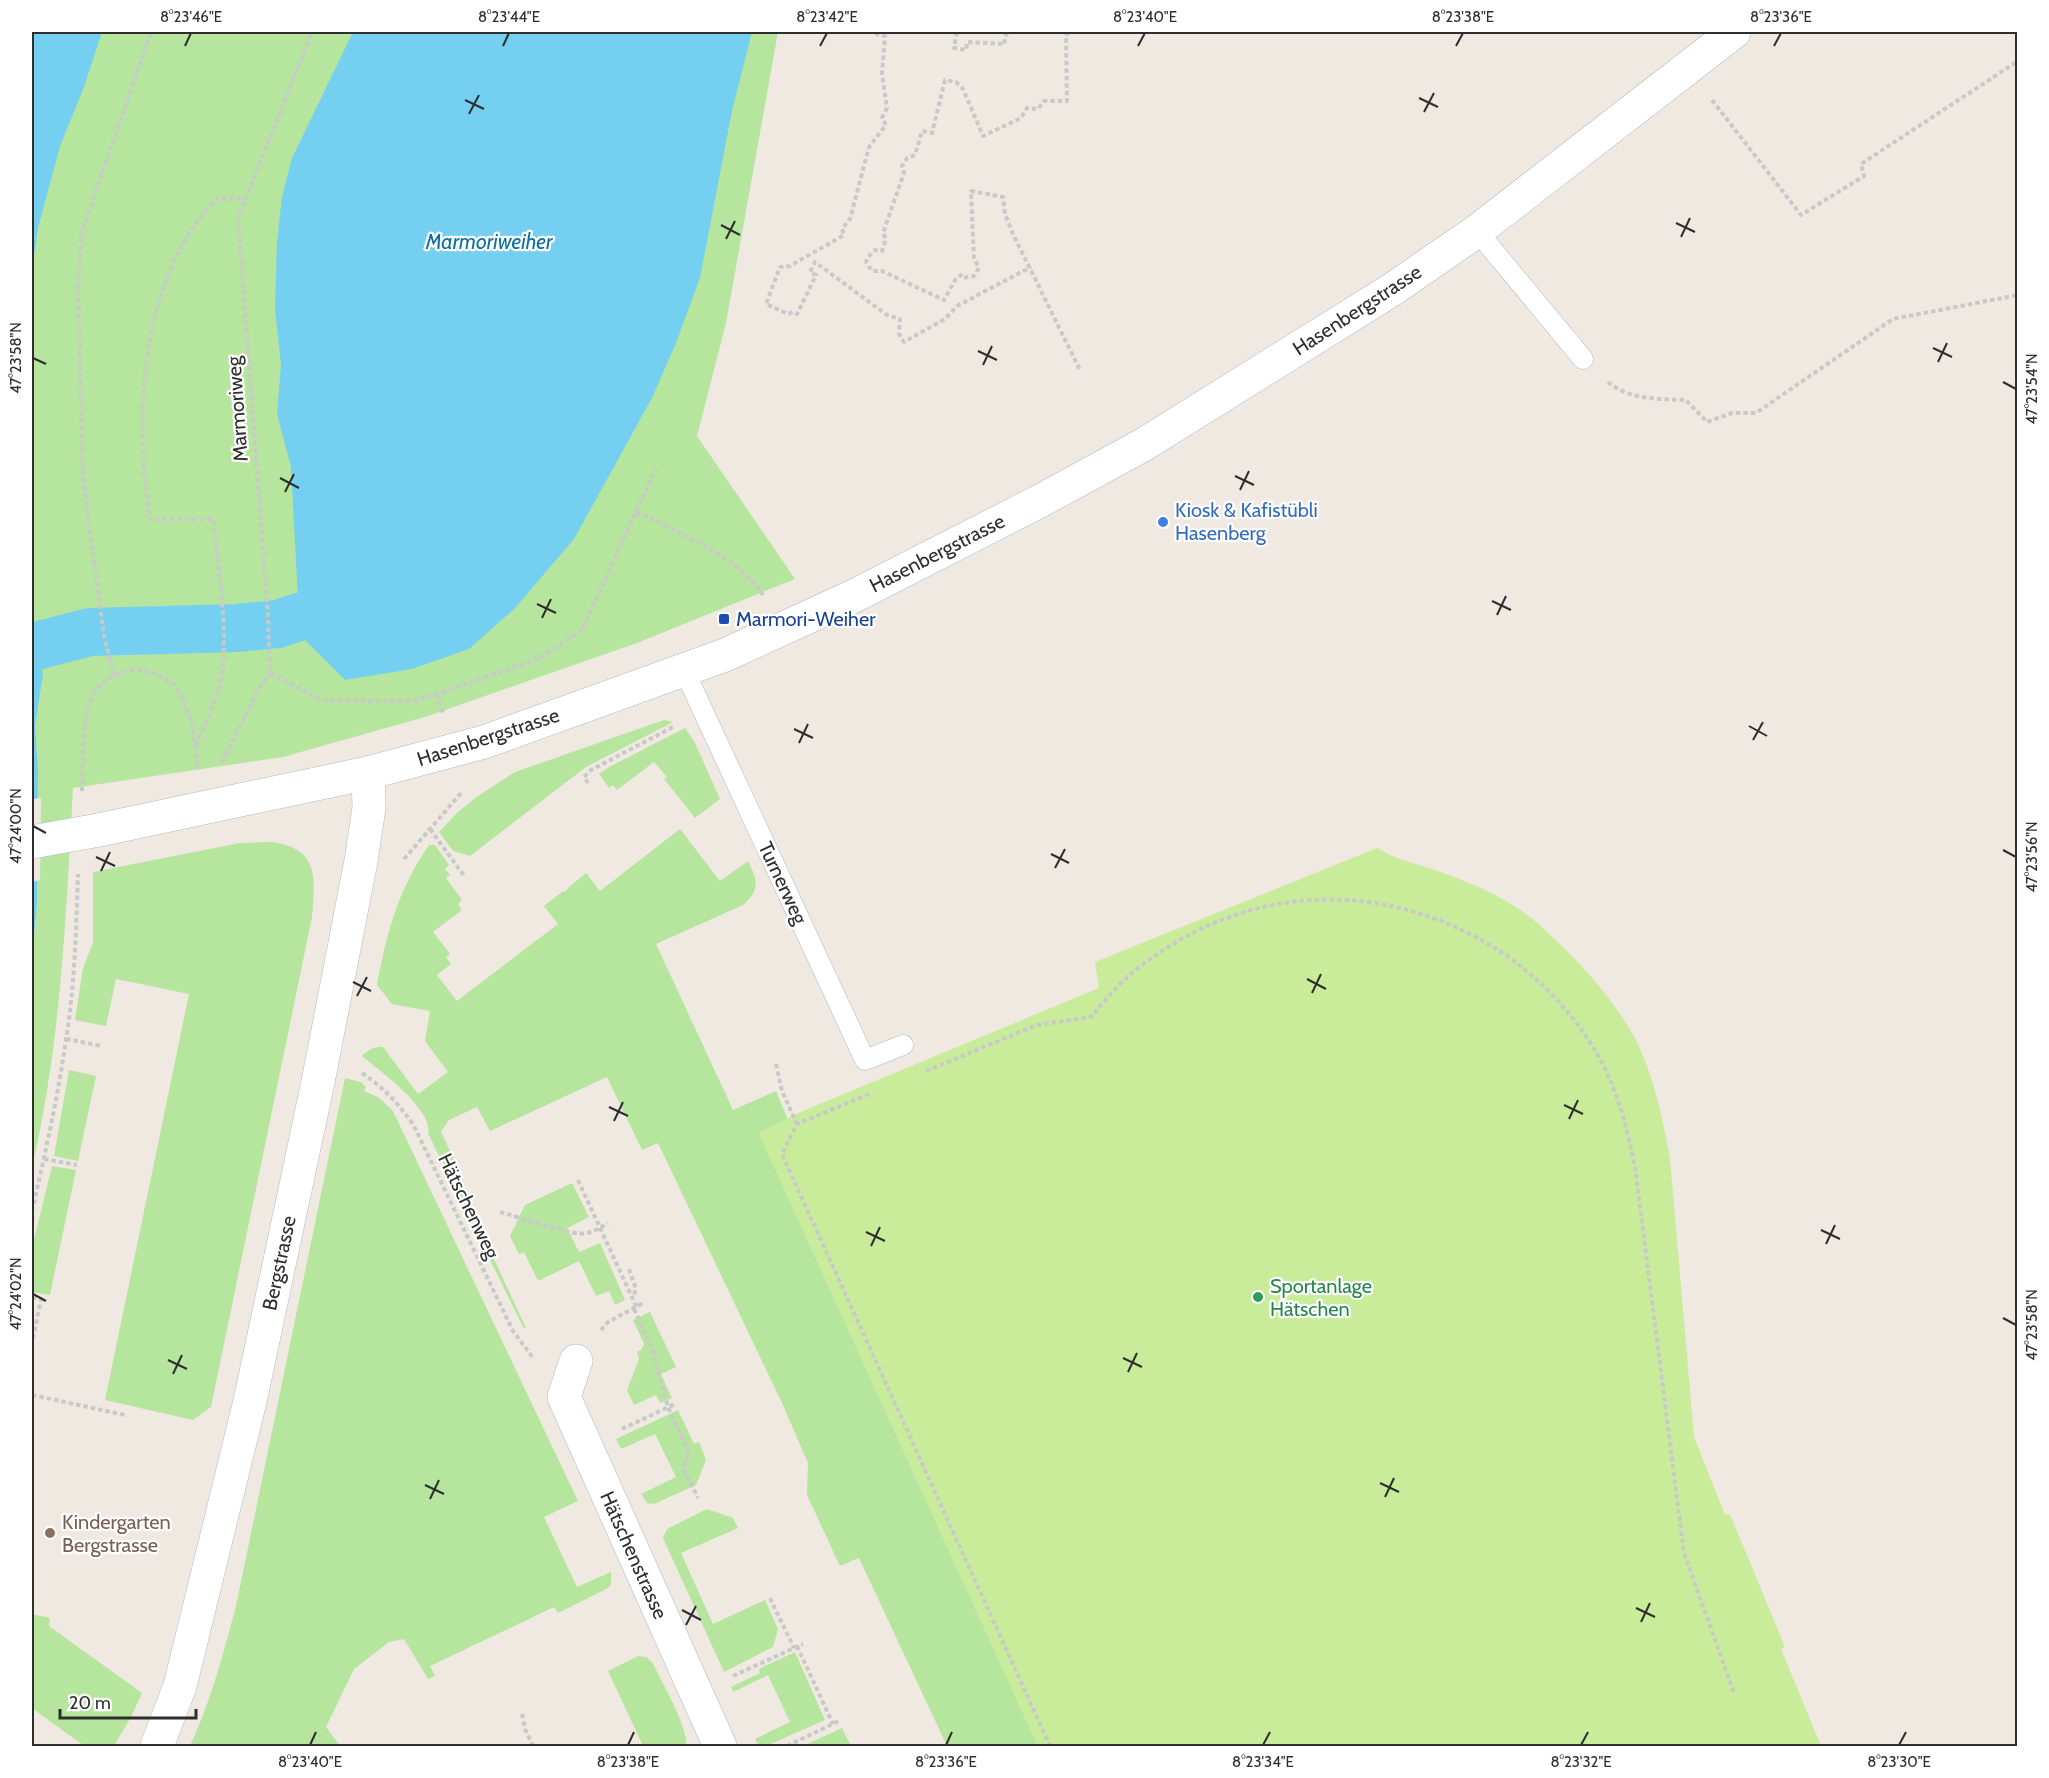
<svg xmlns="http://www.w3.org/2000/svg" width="2049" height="1778" font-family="Cabin,sans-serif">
	<rect width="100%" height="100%" fill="#efe9e1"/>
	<g fill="#b6e59e">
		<path d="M 32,32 L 778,32 L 726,323 L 697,436 L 795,579 L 637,643 L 425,717 L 283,757 L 73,788 C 66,916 61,1043 32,1167 L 32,953 L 37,904 L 38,794 L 32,795 Z"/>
		<path d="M 664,720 L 673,722 L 586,767 L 470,856 L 453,851 L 439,832 L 457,813 L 475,798 L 515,772 Z"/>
		<path d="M 685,728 L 694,741 L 720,799 L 695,818 L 664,779 L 667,777 L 654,762 L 617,790 L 613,785 L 609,788 L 599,774 L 611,766 Z"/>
		<path d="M 680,829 L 720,881 L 748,861 C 757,879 761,890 743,905 L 656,944 L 733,1110 L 776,1091 L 788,1120 L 759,1133 L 1038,1746 L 947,1746 L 859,1558 L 840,1566 L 807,1495 L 808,1463 L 782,1403 L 658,1143 L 642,1150 L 607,1077 L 490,1131 L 477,1107 L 449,1120 L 441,1132 L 461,1175 L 463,1192 L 526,1328 L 524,1329 L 428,1133 C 434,1110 379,1070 362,1056 C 368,1050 375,1046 383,1047 L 418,1094 L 448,1072 L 425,1041 L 430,1011 L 392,1004 L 377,985 C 387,932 398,890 429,845 L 435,845 L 449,865 L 445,869 L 450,875 L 446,878 L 462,900 L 458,904 L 462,910 L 433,932 L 450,954 L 446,957 L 451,964 L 437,975 L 457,1001 L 558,924 L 544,906 L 562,892 L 566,891 L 569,887 L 586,873 L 600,891 Z"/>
		<path d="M 272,842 C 320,849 315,878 312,917 L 211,1407 L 193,1420 L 105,1400 L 189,994 L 116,979 L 106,1026 L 75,1020 L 83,968 L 93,943 L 93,872 L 240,843 Z"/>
		<path d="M 69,1070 L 96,1076 L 78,1161 L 54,1156 Z"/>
		<path d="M 345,1078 L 361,1082 L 366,1087 L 364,1091 L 378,1097 L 393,1111 L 578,1501 L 544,1517 L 577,1587 L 611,1572 L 611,1584 L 608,1588 L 558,1613 L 554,1607 L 430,1666 L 435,1676 L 428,1679 L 404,1639 L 389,1642 L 354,1669 L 326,1727 L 340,1746 L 190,1746 C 211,1701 223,1654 236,1606 Z"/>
		<path d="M 52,1166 L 76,1170 L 50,1295 L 32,1292 L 32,1248 Z"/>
		<path d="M 572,1183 L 589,1217 L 567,1228 L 579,1252 L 600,1243 L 625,1300 L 615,1305 L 609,1291 L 596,1296 L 579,1261 L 538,1281 L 524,1252 L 519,1254 L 510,1236 L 525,1205 Z"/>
		<path d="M 650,1312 L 676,1367 L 661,1374 L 672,1398 L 660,1403 L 656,1395 L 634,1405 L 627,1390 L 639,1359 L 637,1352 L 641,1350 L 644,1344 L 633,1320 Z"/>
		<path d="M 678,1410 L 694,1444 L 699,1442 L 706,1460 L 696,1485 L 654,1504 L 647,1503 L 641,1494 L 676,1477 L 655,1434 L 621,1449 L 616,1439 Z"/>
		<path d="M 707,1509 L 733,1518 L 738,1528 L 681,1553 L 713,1624 L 765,1600 L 778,1629 L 773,1647 L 724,1672 L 663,1538 L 667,1529 Z"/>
		<path d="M 32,1614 L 50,1618 L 49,1626 L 142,1693 L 131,1717 L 114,1746 L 84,1746 L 32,1708 Z"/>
		<path d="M 795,1652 L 825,1720 L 766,1746 L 759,1746 L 755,1739 L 790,1722 L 768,1675 L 733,1692 L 731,1687 L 760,1673 L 759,1669 Z"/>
		<path d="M 638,1656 L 646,1657 L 652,1662 C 661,1680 689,1729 686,1746 L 643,1746 L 608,1671 Z"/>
		<path d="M 842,1728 L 851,1746 L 803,1746 Z"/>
	</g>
	<path fill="#c9ec9a" d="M 1377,848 C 1392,857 1402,860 1419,865 C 1449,874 1483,887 1511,904 C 1530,915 1547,932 1563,947 C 1588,972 1611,998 1629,1028 C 1652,1065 1662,1115 1670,1158 L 1694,1437 L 1725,1515 L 1730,1514 L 1785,1647 L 1781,1649 L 1821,1746 L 1038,1746 L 759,1133 L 798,1113 L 1099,988 L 1095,962 Z"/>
	<g fill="#75cff0">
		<path d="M 32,32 L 102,32 L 84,87 L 60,146 L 38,228 L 32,269 Z"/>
		<path d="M 353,32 L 752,32 L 732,111 L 700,278 L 676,343 L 652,398 L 574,539 L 515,608 L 469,649 L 412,669 L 345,680 L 302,637 L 299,617 L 291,467 L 277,414 L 281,364 L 275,310 L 277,242 L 282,197 L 292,158 Z"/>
		<path d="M 32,632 L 43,674 L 35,726 L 38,771 L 37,905 L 32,953 Z"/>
	</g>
	<path fill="#efe9e1" d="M 41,798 L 40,880 L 32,882 L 32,799 Z"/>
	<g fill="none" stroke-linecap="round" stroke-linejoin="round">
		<path stroke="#75cff0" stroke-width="48" d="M 32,647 L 90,632 L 237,628 L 278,624 L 299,617"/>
		<defs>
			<g id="lane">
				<path d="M 1477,231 L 1583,359"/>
				<path d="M 684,670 L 865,1060 L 903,1045"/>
			</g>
			<g id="street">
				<path d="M 576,1361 L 564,1397 L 720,1746"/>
				<path d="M 157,1746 L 180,1686 L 250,1401 L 318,1082 L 361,861 L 369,808 L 368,773"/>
			</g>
			<path id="secondary" d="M 99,830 L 368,773 L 484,742 L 725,655 L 856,595 L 1040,501 L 1143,445 L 1393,289 L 1477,231 L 1734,32"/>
		</defs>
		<use href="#lane" stroke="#b4b7c1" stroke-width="21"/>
		<use href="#street" stroke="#b4b7c1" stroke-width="34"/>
		<use href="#secondary" stroke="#b4b7c1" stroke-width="34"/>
		<g stroke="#c9c9c9" stroke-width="4" stroke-dasharray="4.5 3" stroke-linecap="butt">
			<path d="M 876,32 L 877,34 L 885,36 L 882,74 L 887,108 L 882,118 L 886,125 L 869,147 L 850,219 L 842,229 L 844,235 L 790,266 L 780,267 L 766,304 L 788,314 L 793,312 L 797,314 L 816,275 L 810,272 L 815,262 L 887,315 L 900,319 L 899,334 L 904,342 L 945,319 L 957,306 L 1031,267"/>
			<path d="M 957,32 L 954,48 L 966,50 L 967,42 L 1005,44 L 1004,38 L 1008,32"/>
			<path d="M 1069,32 L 1066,35 L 1067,101 L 1044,101 L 1038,109 L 1027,108 L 1021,118 L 983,136 L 963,89 L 956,82 L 945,80 L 932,133 L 922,131 L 915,155 L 907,158 L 902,166 L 904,173 L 883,233 L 886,239 L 882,251 L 875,250 L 868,257 L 866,262 L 872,271 L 882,271 L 944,300 L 955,280 L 961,275 L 963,278 L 974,276 L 979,268 L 974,258 L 971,191 L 1003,197 L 1005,214 L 1013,234 L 1080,370"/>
			<path d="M 1712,100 L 1801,215 L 1864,176 L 1861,164 L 2018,61"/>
			<path d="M 1608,382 C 1629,400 1660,399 1686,400 L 1707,422 L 1732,413 L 1756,413 L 1893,319 L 2018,295"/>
			<path d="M 636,513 L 649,517 C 689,539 737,556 763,595"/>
			<path d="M 270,673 L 323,701 L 415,701 L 538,659 L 582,630 L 656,468"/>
			<path d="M 114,675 L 104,636 L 83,479 L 78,289 L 82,231 L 151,32"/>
			<path d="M 437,694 L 443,713"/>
			<path d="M 196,745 C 206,722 219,697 222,672 C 228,625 218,566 213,519 L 150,519 C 134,417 139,276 217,199 L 246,198"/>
			<path d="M 222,762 L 258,690 L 270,673 L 268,616 L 238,218 L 312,32"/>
			<path d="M 588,783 L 584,777 L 591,770 L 673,727"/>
			<path d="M 82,791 C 83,769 82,723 89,704 C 100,674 136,660 163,678 C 168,681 174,684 177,689 C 192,712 195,742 198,769"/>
			<path d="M 430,829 L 465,877"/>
			<path d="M 404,859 L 462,792"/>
			<path d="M 66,1039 L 102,1046"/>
			<path d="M 776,1064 L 782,1091 L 797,1124"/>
			<path d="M 926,1071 L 1037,1025 L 1091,1017 C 1105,1000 1120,982 1138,968 C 1246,884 1379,877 1495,948 C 1544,979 1590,1030 1612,1084 C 1623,1111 1629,1139 1635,1167 L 1684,1553 L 1734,1693"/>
			<path d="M 362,1073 C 383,1087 400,1105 414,1126 L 513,1331 L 534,1359"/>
			<path d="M 869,1094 L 797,1124 L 782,1154 L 1050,1746"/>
			<path d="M 44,1159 L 77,1165"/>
			<path d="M 578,1180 L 637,1308"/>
			<path d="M 32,1211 C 45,1154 58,1097 66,1039 C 75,985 76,929 78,874"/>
			<path d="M 500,1212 C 518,1216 572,1237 587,1233 C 594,1232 601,1227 608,1223"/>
			<path d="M 629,1269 L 636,1289 L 633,1297"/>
			<path d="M 32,1297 L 41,1299 L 32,1343"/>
			<path d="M 634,1309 L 652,1348 L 668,1407 L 689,1453 L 683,1468 L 698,1498"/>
			<path d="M 601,1330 L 608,1322 L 645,1302"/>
			<path d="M 32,1395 L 125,1415"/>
			<path d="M 622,1429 L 675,1404"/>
			<path d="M 770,1598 L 794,1648"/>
			<path d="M 797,1646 L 833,1724"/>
			<path d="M 733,1676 L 803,1644"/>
			<path d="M 522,1714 L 525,1729 L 533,1746"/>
			<path d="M 787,1746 L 839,1721"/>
		</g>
		<use href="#lane" stroke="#fff" stroke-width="20"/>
		<use href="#street" stroke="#fff" stroke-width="33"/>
		<use href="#secondary" stroke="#fff" stroke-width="33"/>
		<defs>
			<path id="secondary-bridge" d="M 32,842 L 99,830"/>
		</defs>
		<use href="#secondary-bridge" stroke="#b4b7c1" stroke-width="34" stroke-linecap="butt"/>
		<use href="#secondary-bridge" stroke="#fff" stroke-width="33"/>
	</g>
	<path fill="none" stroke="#2e2e2e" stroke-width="2" d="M 185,46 L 191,33M 503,46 L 509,33M 820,46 L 827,33M 1138,46 L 1145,33M 1456,46 L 1463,33M 1774,46 L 1781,33M 1419,98 L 1438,107M 465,100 L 484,109M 1424,112 L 1434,93M 469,114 L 479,95M 1676,223 L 1695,232M 721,225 L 740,235M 1681,237 L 1690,218M 726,239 L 735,221M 1933,348 L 1952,357M 978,351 L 997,360M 33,358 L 46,364M 1938,362 L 1947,343M 983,365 L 992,346M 2003,382 L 2016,389M 1235,476 L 1254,485M 280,478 L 299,488M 1240,490 L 1249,471M 285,492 L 294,474M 1492,601 L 1511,610M 537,604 L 556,613M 1497,615 L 1506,596M 542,618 L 551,599M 1749,726 L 1767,736M 794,729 L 813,738M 1753,740 L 1763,722M 799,743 L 808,724M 33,826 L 46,833M 2003,850 L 2016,857M 1051,854 L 1069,863M 96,857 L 115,866M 1055,868 L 1065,849M 101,871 L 110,852M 1307,979 L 1326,989M 353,982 L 371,991M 1312,993 L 1321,974M 357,996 L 367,977M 1564,1105 L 1583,1114M 609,1107 L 628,1116M 1569,1119 L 1578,1100M 614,1121 L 623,1102M 1821,1230 L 1840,1239M 866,1232 L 885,1241M 1826,1244 L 1835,1225M 871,1246 L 880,1227M 33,1294 L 46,1301M 2003,1318 L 2016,1325M 1123,1358 L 1142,1367M 168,1360 L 187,1369M 1128,1372 L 1137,1353M 173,1374 L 182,1355M 1380,1483 L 1399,1492M 425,1485 L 444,1494M 1385,1497 L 1394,1478M 430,1499 L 439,1480M 1636,1608 L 1655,1617M 682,1610 L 701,1620M 1641,1622 L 1650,1603M 686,1625 L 696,1606M 310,1745 L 316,1732M 628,1745 L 634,1732M 946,1745 L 952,1732M 1263,1745 L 1270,1732M 1581,1745 L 1588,1732M 1899,1745 L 1906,1732"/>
	<circle fill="#3f7fe0" stroke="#fff" stroke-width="2" cx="1163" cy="522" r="6"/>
	<rect fill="#1a4fb4" stroke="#fff" stroke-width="2" x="718" y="613" width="12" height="12" rx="3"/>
	<circle fill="#2e9e5b" stroke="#fff" stroke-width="2" cx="1258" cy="1297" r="6"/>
	<circle fill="#8d6e63" stroke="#fff" stroke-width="2" cx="50" cy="1533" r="6"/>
	<g text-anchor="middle" stroke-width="4.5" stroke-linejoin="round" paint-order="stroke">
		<g font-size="20" fill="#2e2e2e" stroke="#fff">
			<text transform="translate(1357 310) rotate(-33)" y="7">Hasenbergstrasse</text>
			<text transform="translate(237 409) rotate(-94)" y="7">Marmoriweg</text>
			<text transform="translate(937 553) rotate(-27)" y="7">Hasenbergstrasse</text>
			<text transform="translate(488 737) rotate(-18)" y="7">Hasenbergstrasse</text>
			<text transform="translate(783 883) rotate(65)" y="7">Turnerweg</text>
			<text transform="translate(469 1206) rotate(64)" y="7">Hätschenweg</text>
			<text transform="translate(279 1263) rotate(-78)" y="7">Bergstrasse</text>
			<text transform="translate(634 1555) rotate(66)" y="7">Hätschenstrasse</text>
		</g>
		<g font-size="20" fill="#366cbe" stroke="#fff" text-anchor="start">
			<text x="1175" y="517">Kiosk &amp; Kafistübli<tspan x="1175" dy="23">Hasenberg</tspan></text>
		</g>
		<g font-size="20" fill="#164399" stroke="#fff" text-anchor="start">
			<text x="736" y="626">Marmori-Weiher</text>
		</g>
		<g font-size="20" fill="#27864d" stroke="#fff" text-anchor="start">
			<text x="1270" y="1293">Sportanlage<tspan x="1270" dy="23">Hätschen</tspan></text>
		</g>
		<g font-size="20" fill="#785e54" stroke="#fff" text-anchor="start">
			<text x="62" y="1529">Kindergarten<tspan x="62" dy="23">Bergstrasse</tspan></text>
		</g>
		<g font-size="21" font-style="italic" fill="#0d6fa3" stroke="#fff">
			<text x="489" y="249">Marmoriweiher</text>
		</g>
	</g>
	<rect width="2049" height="1778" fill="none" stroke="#ffffff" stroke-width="66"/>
	<path d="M60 1709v9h136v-9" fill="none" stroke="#2e2e2e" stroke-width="3"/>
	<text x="69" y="1709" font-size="18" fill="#2e2e2e" stroke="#ffffff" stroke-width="4.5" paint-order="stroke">20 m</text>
	<rect x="33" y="33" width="1983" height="1712" fill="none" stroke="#2e2e2e" stroke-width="2"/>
	<g font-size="15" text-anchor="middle" fill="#2e2e2e">
		<text x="191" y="22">8°23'46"E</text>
		<text x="509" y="22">8°23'44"E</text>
		<text x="827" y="22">8°23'42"E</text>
		<text x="1145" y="22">8°23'40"E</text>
		<text x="1463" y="22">8°23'38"E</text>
		<text x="1781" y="22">8°23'36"E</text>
		<text transform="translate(16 358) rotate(-90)" y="5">47°23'58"N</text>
		<text transform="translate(2032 389) rotate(-90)" y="5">47°23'54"N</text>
		<text transform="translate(16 826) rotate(-90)" y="5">47°24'00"N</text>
		<text transform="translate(2032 857) rotate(-90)" y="5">47°23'56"N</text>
		<text transform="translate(16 1294) rotate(-90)" y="5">47°24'02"N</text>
		<text transform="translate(2032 1325) rotate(-90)" y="5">47°23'58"N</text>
		<text x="310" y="1767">8°23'40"E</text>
		<text x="628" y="1767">8°23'38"E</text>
		<text x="946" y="1767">8°23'36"E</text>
		<text x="1263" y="1767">8°23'34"E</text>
		<text x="1581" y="1767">8°23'32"E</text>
		<text x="1899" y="1767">8°23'30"E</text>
	</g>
</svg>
